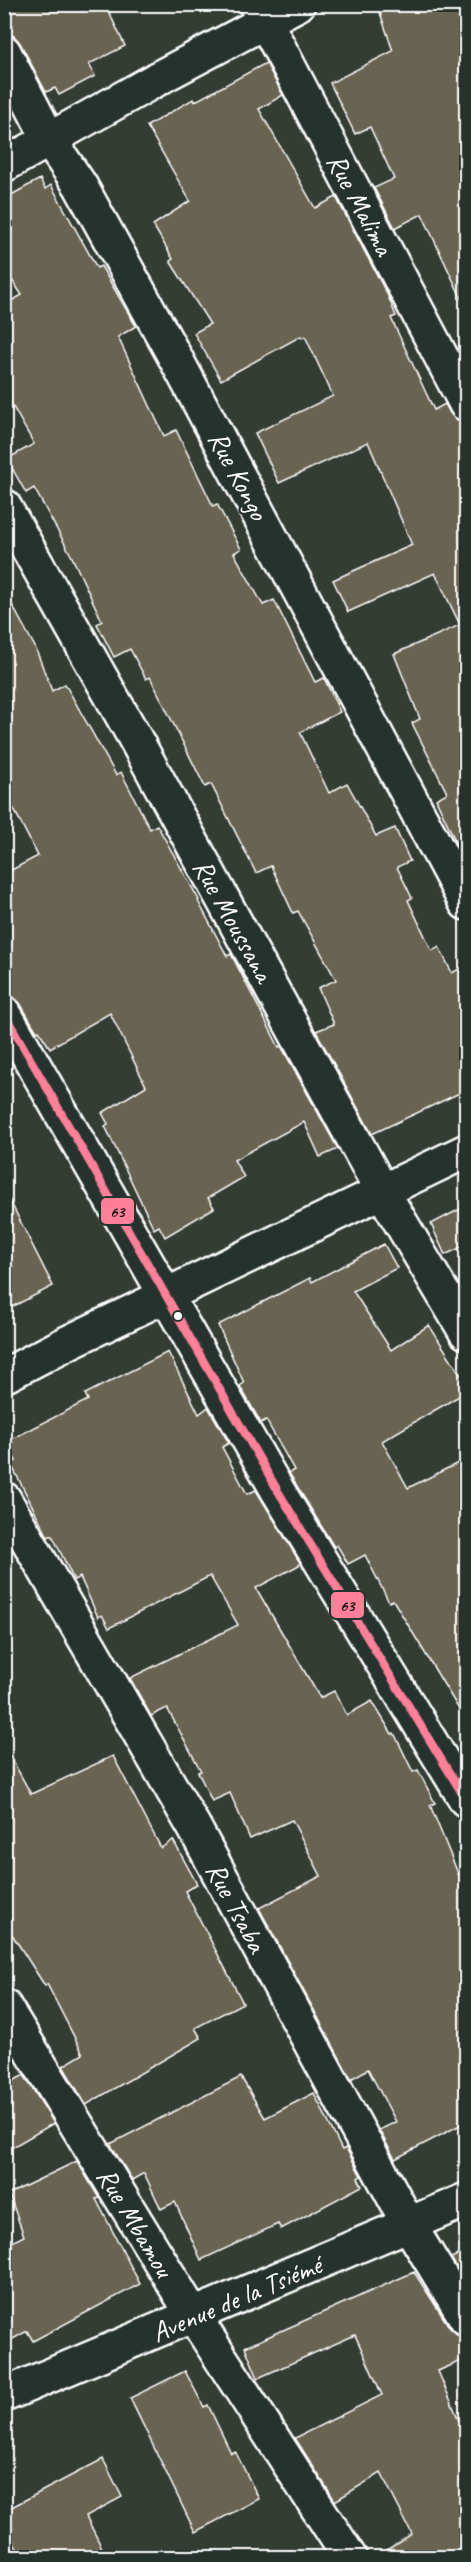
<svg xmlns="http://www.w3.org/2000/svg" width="471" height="2562" font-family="Caveat,sans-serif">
	<rect width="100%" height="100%" fill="#333d34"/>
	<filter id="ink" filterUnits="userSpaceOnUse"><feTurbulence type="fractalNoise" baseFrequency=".0167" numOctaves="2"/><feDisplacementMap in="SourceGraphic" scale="12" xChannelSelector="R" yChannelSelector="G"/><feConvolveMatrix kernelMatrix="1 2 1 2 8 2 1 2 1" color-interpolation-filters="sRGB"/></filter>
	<g filter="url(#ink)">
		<g fill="#696351" stroke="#fff" stroke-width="1.5">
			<path d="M 17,4 L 105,4 L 125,46 L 89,64 L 95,76 L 59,95 L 55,88 L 46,92 L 20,43 L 14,36 L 4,33 L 4,11 Z"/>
			<path d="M 377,4 L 466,4 L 466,308 L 422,214 L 395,228 L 374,188 L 394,179 L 370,127 L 355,134 L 330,83 L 393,51 Z"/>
			<path d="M 266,63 L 283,95 L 259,109 L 315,208 L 336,197 L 388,296 L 396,316 L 391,318 L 434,410 L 445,404 L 450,413 L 460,421 L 466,433 L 466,864 L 436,799 L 447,793 L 412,723 L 420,719 L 394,654 L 460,625 L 435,573 L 348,612 L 333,580 L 412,545 L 368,442 L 279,483 L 255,433 L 333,396 L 305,336 L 302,338 L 301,336 L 221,380 L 194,333 L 210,324 L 170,261 L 173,259 L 153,225 L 190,201 L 147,126 L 193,99 L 194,102 Z"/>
			<path d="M 40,179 L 45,189 L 51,185 L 97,268 L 101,266 L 136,326 L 118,337 L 164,436 L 176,430 L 213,506 L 217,504 L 241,549 L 234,553 L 263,605 L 274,600 L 315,682 L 324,678 L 340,712 L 300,732 L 329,793 L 347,783 L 376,836 L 395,828 L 410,861 L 397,867 L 412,898 L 408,900 L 432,951 L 439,947 L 452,973 L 466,965 L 466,1090 L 372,1134 L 316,1031 L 334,1024 L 318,988 L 336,980 L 298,911 L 293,913 L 271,866 L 256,873 L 211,784 L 205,787 L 150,677 L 146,679 L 130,649 L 114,657 L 97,624 L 102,621 L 71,555 L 34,488 L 26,493 L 7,459 L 34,444 L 4,391 L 4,305 L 22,295 L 4,268 L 4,199 Z"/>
			<path d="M 4,590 L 35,647 L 52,691 L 65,684 L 116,775 L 121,772 L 150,829 L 157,825 L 199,900 L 198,901 L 227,956 L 231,954 L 279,1047 L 281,1046 L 338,1149 L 320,1157 L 304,1122 L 234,1160 L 244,1177 L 208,1198 L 214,1208 L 165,1237 L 159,1226 L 154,1229 L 105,1126 L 108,1124 L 102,1113 L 146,1086 L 110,1013 L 50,1048 L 39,1031 L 37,1032 L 20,1003 L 13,997 L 4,994 L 4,874 L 38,856 L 4,790 Z"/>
			<path d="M 4,1189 L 53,1286 L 4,1311 Z"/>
			<path d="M 466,1206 L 466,1245 L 445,1255 L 431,1224 Z"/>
			<path d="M 384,1244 L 397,1268 L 353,1291 L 391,1350 L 429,1325 L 466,1383 L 466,1392 L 382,1441 L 408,1488 L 466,1459 L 466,1721 L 393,1600 L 389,1602 L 365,1555 L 348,1564 L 337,1545 L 334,1547 L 289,1473 L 294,1470 L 266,1420 L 261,1423 L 240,1386 L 244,1383 L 218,1325 L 310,1278 L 312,1282 Z"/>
			<path d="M 168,1352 L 199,1414 L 208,1407 L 229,1443 L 222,1447 L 247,1494 L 256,1490 L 301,1564 L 256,1588 L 320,1698 L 334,1691 L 347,1715 L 372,1701 L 392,1734 L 394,1733 L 413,1772 L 418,1770 L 435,1803 L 430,1805 L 466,1893 L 466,2122 L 395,2159 L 379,2130 L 396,2122 L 368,2069 L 351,2079 L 259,1908 L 321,1876 L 292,1820 L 250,1839 L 230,1793 L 212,1801 L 198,1772 L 201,1771 L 167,1708 L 151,1716 L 130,1678 L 238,1625 L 210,1576 L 109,1628 L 102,1615 L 98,1617 L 80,1577 L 74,1580 L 52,1535 L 48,1537 L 11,1464 L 16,1461 L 6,1442 L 88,1400 L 85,1394 Z"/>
			<path d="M 4,1745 L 31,1794 L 113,1756 L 161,1848 L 173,1840 L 197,1884 L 185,1891 L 243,2003 L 195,2028 L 201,2038 L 86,2105 L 63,2066 L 83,2054 L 47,1984 L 45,1986 L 4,1922 Z"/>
			<path d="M 24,2075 L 54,2123 L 4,2152 L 4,2086 Z"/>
			<path d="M 241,2077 L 265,2118 L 314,2093 L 342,2150 L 346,2148 L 361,2176 L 358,2178 L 362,2186 L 281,2229 L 278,2224 L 201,2260 L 175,2202 L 161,2209 L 144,2173 L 132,2180 L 110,2144 Z"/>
			<path d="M 77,2161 L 99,2198 L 96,2199 L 140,2284 L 33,2341 L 27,2331 L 4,2344 L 4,2246 L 24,2236 L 9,2194 Z"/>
			<path d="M 466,2251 L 466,2283 L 451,2258 Z"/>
			<path d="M 414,2272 L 450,2328 L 458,2335 L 466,2337 L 466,2359 L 438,2371 L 466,2437 L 466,2558 L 374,2558 L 412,2534 L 381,2473 L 335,2501 L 295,2438 L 382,2395 L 355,2335 L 258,2378 L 245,2347 Z"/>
			<path d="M 185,2371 L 204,2407 L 208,2405 L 231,2453 L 235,2451 L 259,2499 L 195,2532 L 130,2398 Z"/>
			<path d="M 103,2459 L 122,2497 L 86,2516 L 107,2558 L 22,2558 L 4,2525 L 4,2511 Z"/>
		</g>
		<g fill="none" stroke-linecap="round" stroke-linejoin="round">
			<defs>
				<g id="street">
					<path d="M 256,4 L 466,404"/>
					<path d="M 4,52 L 50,141 L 80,185 L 176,359 L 466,903"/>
					<path d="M 4,165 L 166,74 L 298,4"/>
					<path d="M 4,506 L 136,740 L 382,1191 L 466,1332"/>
					<path d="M 4,1013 L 278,1491 L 466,1800"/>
					<path d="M 4,1376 L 69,1342 L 466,1151"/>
					<path d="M 4,1499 L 194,1827 L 409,2225 L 466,2318"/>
					<path d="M 4,2006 L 193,2315 L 350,2558"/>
				</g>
				<path id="secondary" d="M 4,2395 L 466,2200"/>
			</defs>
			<use href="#street" stroke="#fff" stroke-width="38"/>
			<use href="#secondary" stroke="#fff" stroke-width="38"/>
			<use href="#street" stroke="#26332d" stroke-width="33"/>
			<use href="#secondary" stroke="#26332d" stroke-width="33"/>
			<defs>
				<path id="bus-1" d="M 4,1013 L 278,1491 L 466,1800"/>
			</defs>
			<use href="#bus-1" stroke="#26332d" stroke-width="12"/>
			<use href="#bus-1" stroke="#ff8098" stroke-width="8"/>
		</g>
	</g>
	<circle fill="#fff" stroke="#26332d" stroke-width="2" cx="178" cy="1316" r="5"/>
	<g text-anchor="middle" stroke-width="4.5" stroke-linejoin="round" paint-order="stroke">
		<g font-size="28" fill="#fff" stroke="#26332d">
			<text transform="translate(361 204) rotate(62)" y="10">Rue Malima</text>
			<text transform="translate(239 475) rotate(62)" y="10">Rue Kongo</text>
			<text transform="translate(234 920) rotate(61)" y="10">Rue Moussana</text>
			<text transform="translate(237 1907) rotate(62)" y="10">Rue Tsaba</text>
			<text transform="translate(136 2222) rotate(59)" y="10">Rue Mbamou</text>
			<text transform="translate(236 2298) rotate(-23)" y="10">Avenue de la Tsiémé</text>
		</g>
	</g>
	<g stroke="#26332d" stroke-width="2">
		<rect x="100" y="1197" width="35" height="28" rx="6" fill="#ff8098"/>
		<rect x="330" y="1591" width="35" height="28" rx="6" fill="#ff8098"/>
	</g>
	<g font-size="16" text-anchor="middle" font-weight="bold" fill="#111">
		<text x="117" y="1217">63</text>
		<text x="347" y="1611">63</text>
	</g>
	<rect width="471" height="2562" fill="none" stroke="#26332d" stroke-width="24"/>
	<rect x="12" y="12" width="447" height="2538" fill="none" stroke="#fff" stroke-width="2" filter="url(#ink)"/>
</svg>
